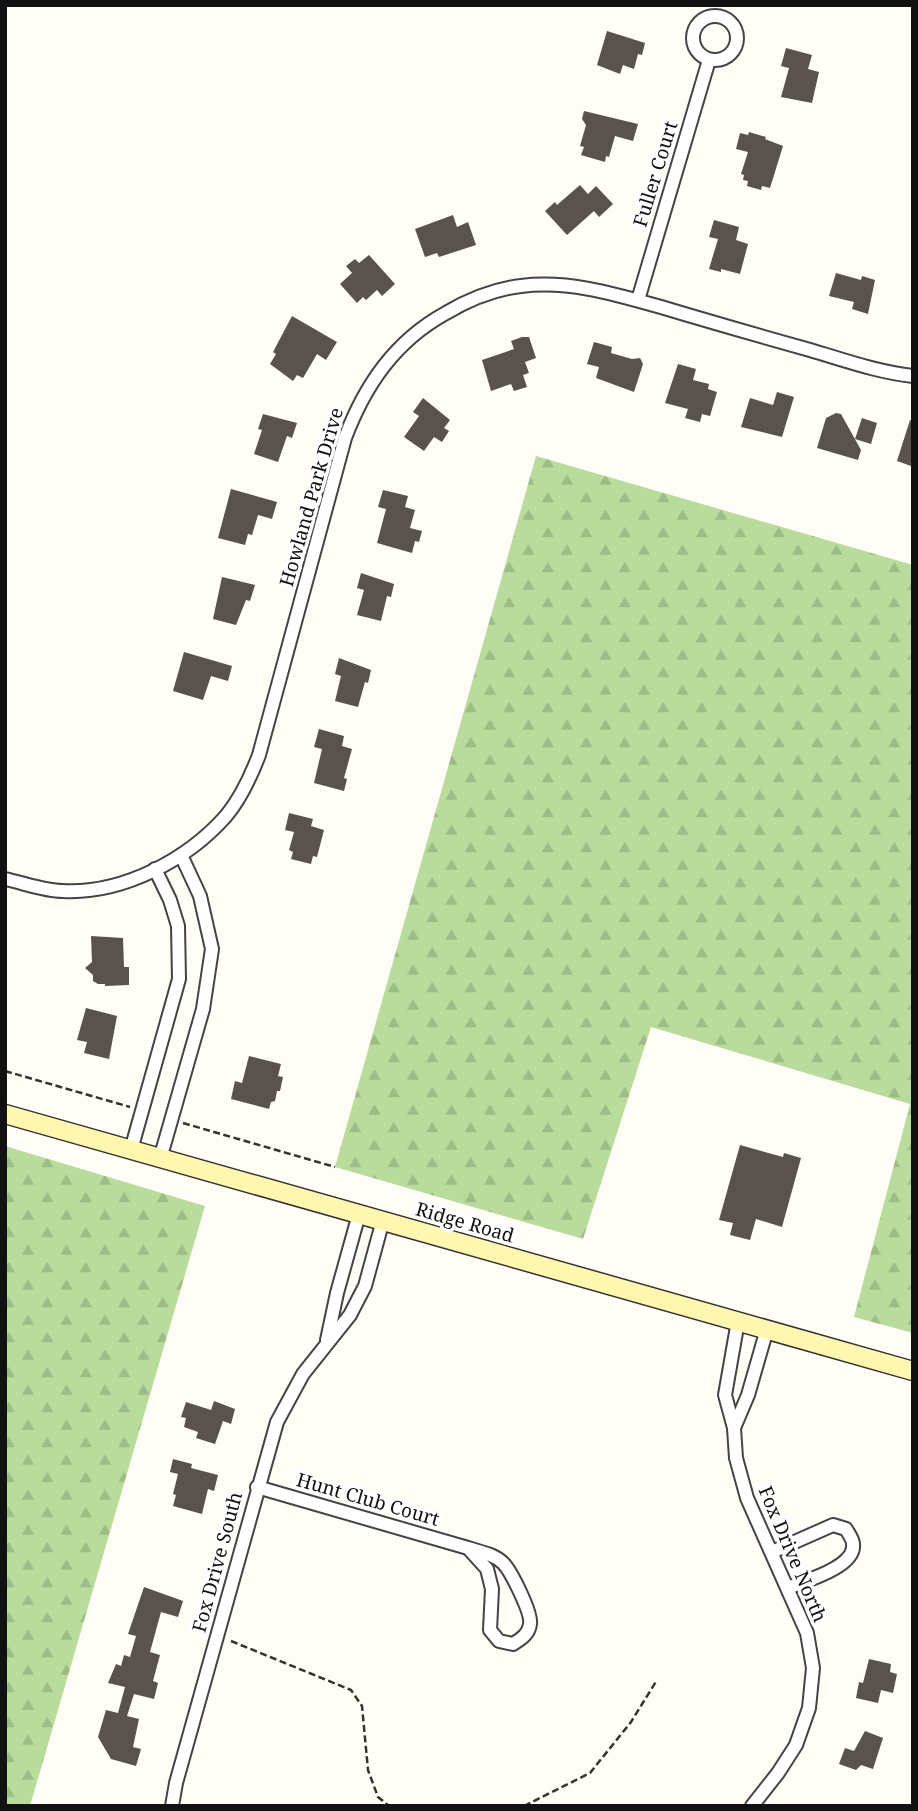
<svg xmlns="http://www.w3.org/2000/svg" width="918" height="1811" font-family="'Noto Serif',serif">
	<defs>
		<pattern id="forest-firs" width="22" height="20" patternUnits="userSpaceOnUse" patternTransform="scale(1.75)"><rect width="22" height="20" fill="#b9dc9c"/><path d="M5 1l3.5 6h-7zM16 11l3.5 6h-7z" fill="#9ebc85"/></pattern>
	</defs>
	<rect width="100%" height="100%" fill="#fffdf5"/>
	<g fill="url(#forest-firs)">
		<path d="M 536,456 L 913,565 L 913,1333 L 854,1317 L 910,1104 L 651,1027 L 583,1239 L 335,1167 Z"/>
		<path d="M 5,1146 L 205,1206 L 30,1806 L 5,1806 Z"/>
	</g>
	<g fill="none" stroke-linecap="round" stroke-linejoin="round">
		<path stroke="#3f96cf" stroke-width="4.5" d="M 912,1806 L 913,1805"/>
	</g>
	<g fill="#5a524d">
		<path d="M 607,31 L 645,43 L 642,55 L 638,54 L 634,69 L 623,65 L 620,74 L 597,65 Z"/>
		<path d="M 786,48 L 812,55 L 808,69 L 819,72 L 812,103 L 781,97 L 789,68 L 781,66 Z"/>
		<path d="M 584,111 L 638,124 L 633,141 L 615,136 L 609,157 L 606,156 L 605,162 L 581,155 L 584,147 L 580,146 L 586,125 L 582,119 Z"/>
		<path d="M 749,132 L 766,137 L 765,139 L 783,146 L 770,188 L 762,186 L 761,190 L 747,186 L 748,181 L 743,180 L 744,175 L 741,174 L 748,152 L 736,149 L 740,133 L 748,135 Z"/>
		<path d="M 580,185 L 588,194 L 596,186 L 613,204 L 599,217 L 594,211 L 567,235 L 545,211 L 555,202 L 557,205 Z"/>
		<path d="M 453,215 L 457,227 L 468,222 L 476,245 L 439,257 L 437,253 L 425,257 L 415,229 Z"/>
		<path d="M 714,220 L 739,227 L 736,240 L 748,244 L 740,274 L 721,269 L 721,272 L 709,269 L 718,239 L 709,237 Z"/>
		<path d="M 369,255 L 395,284 L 382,296 L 377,290 L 366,300 L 363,297 L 357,303 L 340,284 L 352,273 L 346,266 L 355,259 L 359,263 Z"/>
		<path d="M 836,273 L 861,280 L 862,276 L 875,280 L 868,314 L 852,309 L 854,302 L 829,296 Z"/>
		<path d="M 292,316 L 337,342 L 326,360 L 317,354 L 303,378 L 297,375 L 293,381 L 270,364 L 276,354 L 273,352 Z"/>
		<path d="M 522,337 L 529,337 L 536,358 L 525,362 L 529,373 L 523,375 L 527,387 L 514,391 L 511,384 L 491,391 L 482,360 L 514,349 L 511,341 Z"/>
		<path d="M 594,342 L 612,347 L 611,353 L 632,359 L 640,358 L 643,364 L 634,392 L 596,378 L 599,367 L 587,364 Z"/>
		<path d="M 678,364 L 696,369 L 693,380 L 709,384 L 708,389 L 717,392 L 710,416 L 702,414 L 700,422 L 685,418 L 688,409 L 665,403 Z"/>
		<path d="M 777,392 L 794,397 L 782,437 L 741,427 L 750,398 L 773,405 Z"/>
		<path d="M 423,398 L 450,420 L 444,428 L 449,431 L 442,442 L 434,437 L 424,451 L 404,437 L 419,416 L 413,412 Z"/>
		<path d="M 836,413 L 841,414 L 861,450 L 858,460 L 817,448 L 826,418 Z"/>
		<path d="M 263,414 L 297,423 L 292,438 L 287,436 L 278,462 L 254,454 L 262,430 L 258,429 Z"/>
		<path d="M 862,418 L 877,423 L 871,444 L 855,439 Z"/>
		<path d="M 910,420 L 913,421 L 913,459 L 911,466 L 897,461 Z"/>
		<path d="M 231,489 L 277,502 L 272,519 L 258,515 L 252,535 L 248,534 L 245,545 L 218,538 Z"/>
		<path d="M 383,490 L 408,496 L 405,507 L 415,510 L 410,528 L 422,531 L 419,542 L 415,541 L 412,553 L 377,543 L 386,509 L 378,507 Z"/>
		<path d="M 361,573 L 394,584 L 391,597 L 387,596 L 381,621 L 357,615 L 364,590 L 357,588 Z"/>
		<path d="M 222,577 L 255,585 L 250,601 L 246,600 L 236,625 L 213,619 Z"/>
		<path d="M 184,652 L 232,666 L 228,681 L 211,676 L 203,700 L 173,691 Z"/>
		<path d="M 339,658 L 371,670 L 368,683 L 365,682 L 358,707 L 335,701 L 341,676 L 335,674 Z"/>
		<path d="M 319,729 L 344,736 L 342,746 L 352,749 L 344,778 L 347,779 L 344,791 L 314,783 L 322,749 L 314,747 Z"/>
		<path d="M 289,813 L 313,819 L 311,826 L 324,830 L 317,857 L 313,856 L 311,864 L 291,859 L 293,852 L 289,850 L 294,832 L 285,830 Z"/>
		<path d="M 91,936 L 123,938 L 124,967 L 129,967 L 129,985 L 105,986 L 105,984 L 98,984 L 93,981 L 93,975 L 85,968 L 92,962 Z"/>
		<path d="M 86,1008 L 117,1016 L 109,1059 L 84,1053 L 87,1042 L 77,1040 Z"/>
		<path d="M 249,1056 L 281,1064 L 278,1076 L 283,1077 L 280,1091 L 277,1091 L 275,1101 L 271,1102 L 269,1109 L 231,1099 L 235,1081 L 242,1083 Z"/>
		<path d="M 740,1145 L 783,1157 L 784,1153 L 801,1158 L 782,1227 L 756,1219 L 750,1240 L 730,1235 L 733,1223 L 719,1220 Z"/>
		<path d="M 214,1401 L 235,1409 L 231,1424 L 223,1421 L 215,1444 L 196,1438 L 198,1432 L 184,1427 L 186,1418 L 181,1417 L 186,1402 L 211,1410 Z"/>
		<path d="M 173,1459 L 192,1464 L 191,1468 L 218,1475 L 214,1491 L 208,1489 L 202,1514 L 173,1506 L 176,1495 L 173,1494 L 178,1474 L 170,1472 Z"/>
		<path d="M 144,1587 L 183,1601 L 178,1617 L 161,1612 L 150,1652 L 160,1655 L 153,1681 L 158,1683 L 154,1699 L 134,1694 L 127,1716 L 139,1719 L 133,1747 L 141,1749 L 136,1766 L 111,1759 L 98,1737 L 106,1710 L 118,1713 L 125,1687 L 108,1683 L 116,1664 L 121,1666 L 124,1655 L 130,1657 L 136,1636 L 128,1634 Z"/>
		<path d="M 869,1659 L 891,1664 L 890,1672 L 897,1674 L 893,1693 L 881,1690 L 878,1703 L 856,1698 L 859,1682 L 863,1683 Z"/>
		<path d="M 865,1731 L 883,1738 L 873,1769 L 861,1765 L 856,1770 L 839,1764 L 845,1748 L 854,1751 Z"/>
	</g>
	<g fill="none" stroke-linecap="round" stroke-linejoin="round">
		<defs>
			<g id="street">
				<circle cx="715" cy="38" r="22"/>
				<path d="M 638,300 L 709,60"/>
				<path d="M 5,879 C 24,883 44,891 63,891 C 123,894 187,860 226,816 C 241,798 251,776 259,755 L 345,438 C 365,385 395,341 446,313 C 468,300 495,289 521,286 C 569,280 615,294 661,307 C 711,322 760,336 810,350 C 844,360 877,372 913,376"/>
				<path d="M 131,1150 L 179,979 L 178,926 L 170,900 L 155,869"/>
				<path d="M 160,1159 L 203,1009 L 212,949 L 200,896 L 181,855"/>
				<path d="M 738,1321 L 725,1395 L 734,1428 L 736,1458 L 747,1498 L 807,1633 L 813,1668 L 809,1708 L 796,1745 L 778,1773 L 752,1806"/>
				<path d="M 327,1340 L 337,1293 L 359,1214"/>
				<path d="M 734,1428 L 748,1395 L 767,1329"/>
				<path d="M 257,1487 L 468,1548 L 487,1569 L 492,1589 L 490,1630 L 499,1641 L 513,1644 C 521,1639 529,1634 530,1624 C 532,1613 511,1571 503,1563 C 494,1554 480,1552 468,1548"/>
				<path d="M 772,1552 L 833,1525 L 846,1529 C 848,1533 853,1539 853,1544 C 856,1567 805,1581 788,1588"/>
				<path d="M 172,1806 L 176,1783 L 277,1422 L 303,1374 L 350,1315 L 365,1286 L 383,1220"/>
			</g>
			<path id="secondary" d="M 5,1114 L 913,1371"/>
		</defs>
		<use href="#street" stroke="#444" stroke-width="16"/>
		<use href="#secondary" stroke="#333" stroke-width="21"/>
		<g stroke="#333" stroke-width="2.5" stroke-dasharray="7 3.5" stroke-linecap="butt">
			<path d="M 5,1071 L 130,1107"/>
			<path d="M 183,1123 L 335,1167"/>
			<path d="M 231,1641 L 351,1690 L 362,1706 L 368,1770 L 378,1797 L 389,1806"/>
			<path d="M 524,1806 L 590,1773 L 631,1722 L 657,1680"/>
		</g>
		<use href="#street" stroke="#fff" stroke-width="12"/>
		<use href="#secondary" stroke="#fff6b0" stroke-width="18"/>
	</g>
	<g text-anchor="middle" stroke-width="7" stroke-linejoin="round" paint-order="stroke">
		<g font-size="19" fill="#111" stroke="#fff">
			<text transform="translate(655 174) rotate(-73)" y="7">Fuller Court</text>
			<text transform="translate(311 497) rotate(-74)" y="7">Howland Park Drive</text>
			<text transform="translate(465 1222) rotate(16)" y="7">Ridge Road</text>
			<text transform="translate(368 1499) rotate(16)" y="7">Hunt Club Court</text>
			<text transform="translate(793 1554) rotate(67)" y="7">Fox Drive North</text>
			<text transform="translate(217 1562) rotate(-75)" y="7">Fox Drive South</text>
		</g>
	</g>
	<rect width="918" height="1811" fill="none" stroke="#111111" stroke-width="14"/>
</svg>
